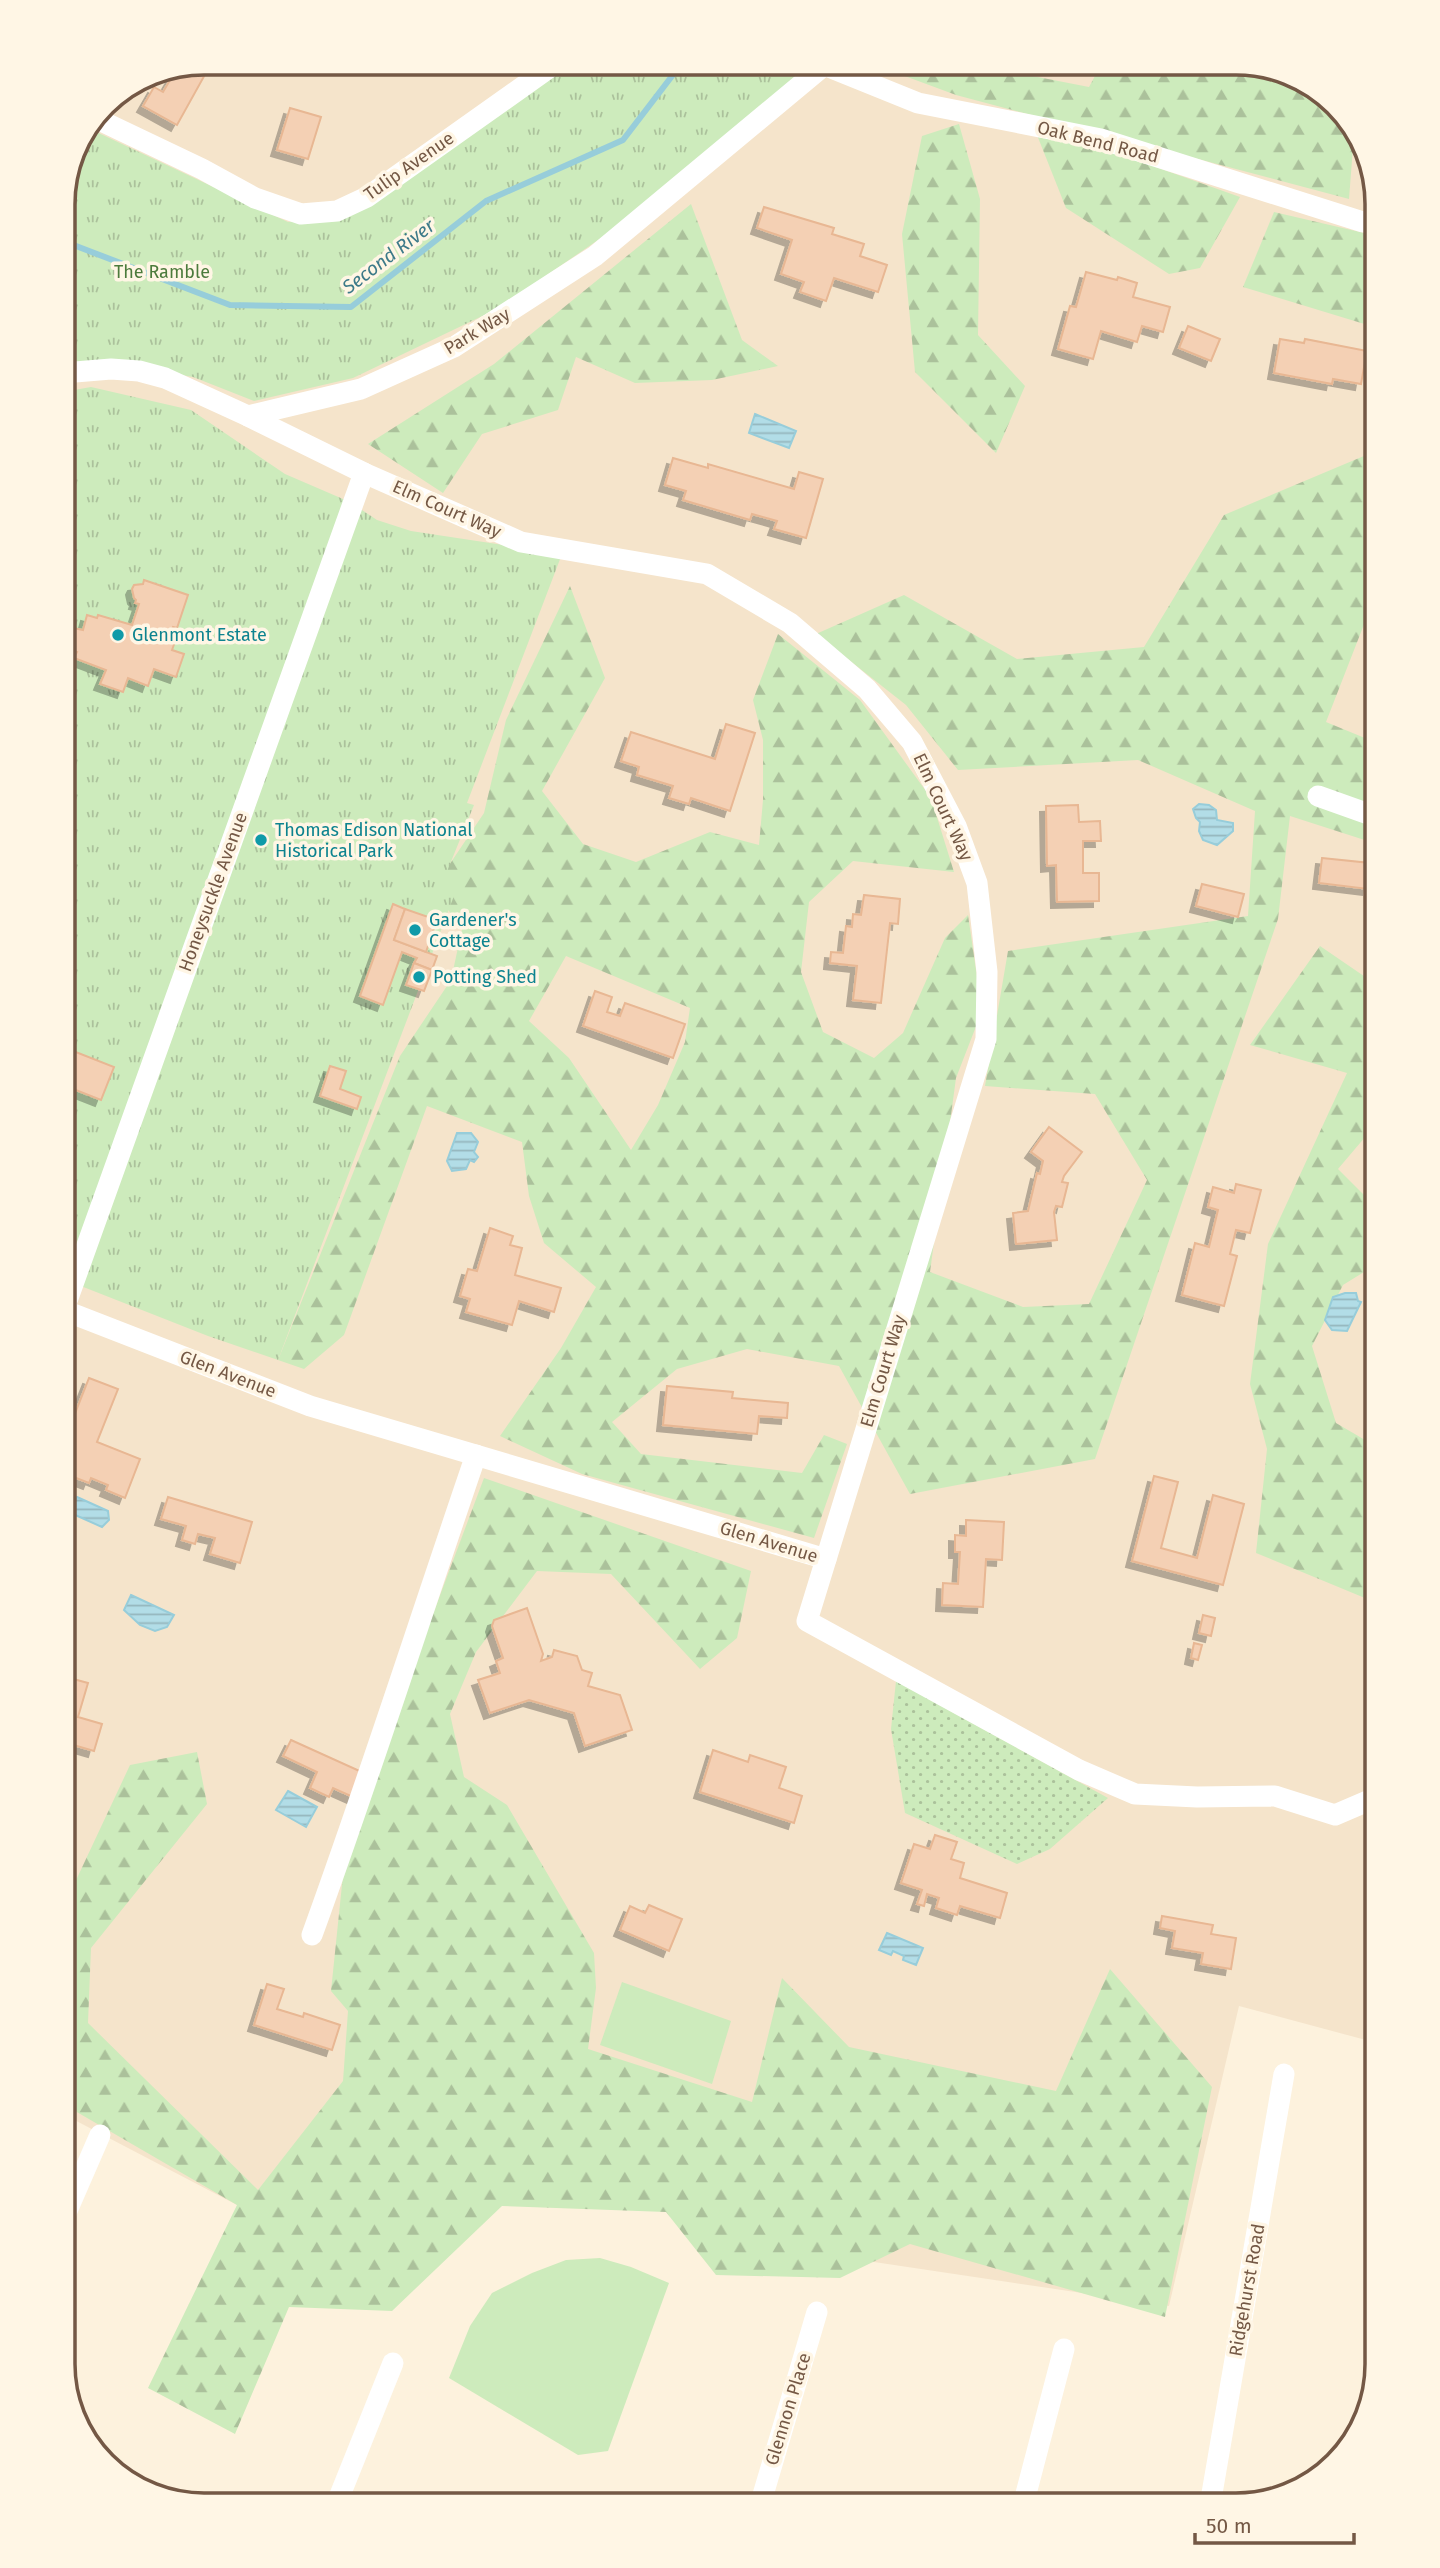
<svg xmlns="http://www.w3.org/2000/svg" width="1440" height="2568" font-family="'Fira Sans',sans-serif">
	<defs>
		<pattern id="grass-dots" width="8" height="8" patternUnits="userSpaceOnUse" patternTransform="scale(1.75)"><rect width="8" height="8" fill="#cdebbc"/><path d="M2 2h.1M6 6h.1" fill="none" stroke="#abc19b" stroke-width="1.8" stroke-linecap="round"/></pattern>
		<pattern id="forest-firs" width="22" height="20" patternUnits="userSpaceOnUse" patternTransform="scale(1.75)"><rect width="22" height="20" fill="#cdebbc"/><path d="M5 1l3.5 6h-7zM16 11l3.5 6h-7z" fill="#abc19b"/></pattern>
		<pattern id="park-tufts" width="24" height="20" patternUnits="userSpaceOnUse" patternTransform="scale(1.75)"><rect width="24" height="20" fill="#cdebbc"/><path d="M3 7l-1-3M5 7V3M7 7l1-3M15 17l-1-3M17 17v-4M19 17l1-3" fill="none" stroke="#abc19b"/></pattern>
		<pattern id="water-rules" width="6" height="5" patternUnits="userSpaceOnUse" patternTransform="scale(1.75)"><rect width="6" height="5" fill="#b2dde7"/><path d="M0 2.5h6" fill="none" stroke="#95b6bd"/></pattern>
		<filter id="shadow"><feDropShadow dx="-6" dy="6" stdDeviation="0" flood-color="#0004"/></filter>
	</defs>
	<rect width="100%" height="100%" fill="#fdf2dd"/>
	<path fill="#f5e4cb" d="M 204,63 L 1245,63 L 1321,92 L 1366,150 L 1377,204 L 1377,2043 L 1239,2006 L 1169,2306 L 687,2234 L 726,2101 L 319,2224 L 237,2205 L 63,2114 L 63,195 L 74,150 L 105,104 L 151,74 Z"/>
	<path fill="url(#grass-dots)" d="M 896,1681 L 1108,1798 L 1050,1849 L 1017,1864 L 905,1813 L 891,1729 Z"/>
	<g fill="url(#forest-firs)" fill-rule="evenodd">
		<path d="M 877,63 L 965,63 L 1089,87 L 1102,63 L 1198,63 L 1259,77 L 1275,74 L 1321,92 L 1354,134 L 1349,199 L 956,95 L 875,65 Z"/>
		<path d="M 959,124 L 980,199 L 978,335 L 1025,386 L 996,453 L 915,372 L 902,234 L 922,136 Z"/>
		<path d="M 1037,135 L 1122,155 L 1240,197 L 1200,268 L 1169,274 L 1066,208 Z"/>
		<path d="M 691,204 L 742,340 L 778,366 L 712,380 L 635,383 L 576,357 L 558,410 L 482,434 L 443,493 L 368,444 L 494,364 Z"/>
		<path d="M 1274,212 L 1377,236 L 1377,323 L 1371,326 L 1243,287 Z"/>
		<path d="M 1371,453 L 1377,468 L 1377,591 L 1326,722 L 1377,743 L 1377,844 L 1290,816 L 1278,919 L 1095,1459 L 910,1494 L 839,1366 L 747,1349 L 677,1369 L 612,1422 L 641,1454 L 802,1473 L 824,1435 L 847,1444 L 814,1538 L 582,1474 L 500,1436 L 561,1348 L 596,1287 L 544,1243 L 529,1196 L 522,1142 L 427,1106 L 344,1335 L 304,1369 L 278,1360 L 400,1056 L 451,980 L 462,929 L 433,889 L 484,813 L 506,720 L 570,586 L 605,678 L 542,791 L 583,844 L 636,862 L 710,832 L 759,845 L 763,800 L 763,740 L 753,700 L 778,634 L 860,700 L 931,798 L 954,872 L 853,861 L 809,902 L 801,972 L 823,1032 L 874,1058 L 903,1033 L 945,938 L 968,915 L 982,1011 L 956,1078 L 930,1272 L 1023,1307 L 1089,1304 L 1147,1180 L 1095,1094 L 985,1086 L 1008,951 L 1248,916 L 1255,811 L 1138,760 L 958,770 L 906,705 L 816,634 L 904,595 L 1017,659 L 1144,647 L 1224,515 ZM 566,956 L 690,1008 L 685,1042 L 658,1105 L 631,1150 L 569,1058 L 529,1021 Z"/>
		<path d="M 1320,946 L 1377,985 L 1377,1123 L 1338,1169 L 1377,1208 L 1377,1264 L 1343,1285 L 1312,1346 L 1336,1423 L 1377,1447 L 1377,1603 L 1256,1553 L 1267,1449 L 1250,1384 L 1268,1244 L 1347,1073 L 1250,1045 Z"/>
		<path d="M 484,1478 L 751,1571 L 737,1638 L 700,1669 L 611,1574 L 537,1571 L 476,1652 L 450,1714 L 464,1777 L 507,1805 L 594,1953 L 596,1988 L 588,2049 L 752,2102 L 782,1978 L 849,2047 L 1056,2091 L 1110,1969 L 1212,2087 L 1165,2317 L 910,2244 L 840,2278 L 716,2275 L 666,2212 L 502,2206 L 392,2311 L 289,2307 L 235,2434 L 148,2388 L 237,2205 L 63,2104 L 63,1908 L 130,1765 L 197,1752 L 207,1804 L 91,1948 L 88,2023 L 258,2190 L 343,2081 L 348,2011 L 331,1991 L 346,1846 Z"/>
	</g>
	<g fill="url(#park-tufts)">
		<path d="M 570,63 L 805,63 L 813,70 L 601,238 L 499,308 L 353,378 L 254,401 L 193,377 L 116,364 L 63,366 L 63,195 L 74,150 L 88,128 L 288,222 L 352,214 Z"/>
		<path d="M 91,387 L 191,410 L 285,474 L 350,502 L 377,520 L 411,531 L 562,554 L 467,803 L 474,805 L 446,874 L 460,880 L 278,1360 L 208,1336 L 63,1279 L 63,392 Z"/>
	</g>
	<g fill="#cdebbc">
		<path d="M 622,1982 L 731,2021 L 712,2084 L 600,2045 Z"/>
		<path d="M 600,2258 L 631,2267 L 669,2283 L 608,2451 L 578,2455 L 449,2378 L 470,2326 L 492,2293 L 532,2273 L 566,2260 Z"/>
	</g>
	<g fill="url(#water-rules)" stroke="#97cdda" stroke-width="2">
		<path d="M 755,414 L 796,431 L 789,448 L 749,433 Z"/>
		<path d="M 1199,804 L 1209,805 L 1216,810 L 1217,820 L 1233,823 L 1233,831 L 1217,845 L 1203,840 L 1199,831 L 1200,822 L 1196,818 L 1193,809 Z"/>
		<path d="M 457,1133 L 471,1133 L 478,1142 L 474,1152 L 478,1157 L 474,1162 L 470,1160 L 466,1169 L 452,1171 L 447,1161 Z"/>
		<path d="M 1345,1293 L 1356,1293 L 1358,1301 L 1361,1302 L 1347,1331 L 1332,1330 L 1325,1320 L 1333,1297 Z"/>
		<path d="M 77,1497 L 108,1511 L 109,1520 L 102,1527 L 73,1514 L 72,1503 Z"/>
		<path d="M 131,1595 L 174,1615 L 167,1627 L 155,1631 L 140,1625 L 124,1610 Z"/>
		<path d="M 288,1791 L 317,1807 L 306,1827 L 276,1810 Z"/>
		<path d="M 887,1933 L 923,1948 L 916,1965 L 903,1960 L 904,1956 L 893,1951 L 891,1955 L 879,1950 Z"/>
	</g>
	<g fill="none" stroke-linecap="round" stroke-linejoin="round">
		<path stroke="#97cdda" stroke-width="6" d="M 63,241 L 230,305 L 351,307 L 486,201 L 623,140 L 682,63"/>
	</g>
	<g fill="#f4d0b4" stroke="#e8b793" stroke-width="2" filter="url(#shadow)">
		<path d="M 196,65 L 207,71 L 177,125 L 143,106 L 154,87 L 163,92 L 176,70 L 178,72 L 181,68 Z"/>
		<path d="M 290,108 L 321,117 L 308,159 L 277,150 Z"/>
		<path d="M 764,207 L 834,228 L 832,234 L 864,244 L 860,256 L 887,265 L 878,292 L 834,278 L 826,301 L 800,292 L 804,282 L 781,274 L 792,240 L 757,228 Z"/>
		<path d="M 1086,272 L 1117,280 L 1118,277 L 1137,283 L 1133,297 L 1170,307 L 1163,332 L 1142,326 L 1137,342 L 1101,331 L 1093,359 L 1058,349 L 1070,306 L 1076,307 Z"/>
		<path d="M 1188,326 L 1220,339 L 1211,361 L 1179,348 Z"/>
		<path d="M 1280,339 L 1304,343 L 1305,339 L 1367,351 L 1361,384 L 1333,379 L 1332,384 L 1274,373 Z"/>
		<path d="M 673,458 L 708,468 L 708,464 L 794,489 L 799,472 L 823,479 L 806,538 L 774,529 L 777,521 L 752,514 L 750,520 L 683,500 L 686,491 L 665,485 Z"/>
		<path d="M 144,580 L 188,595 L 177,628 L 173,627 L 170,634 L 177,636 L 172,650 L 184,654 L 176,677 L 154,669 L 148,686 L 128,678 L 123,692 L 100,684 L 106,670 L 74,658 L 77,652 L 63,645 L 63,632 L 69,627 L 83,630 L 87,615 L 97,618 L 98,615 L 132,625 L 139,604 L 135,603 L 136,600 L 134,598 L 132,589 L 134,585 L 143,584 Z"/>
		<path d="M 726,724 L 755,733 L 730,811 L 691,798 L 689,804 L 669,798 L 673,786 L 637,775 L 639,767 L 621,761 L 631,732 L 715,759 Z"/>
		<path d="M 1078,805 L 1079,822 L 1100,821 L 1101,841 L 1083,841 L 1083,873 L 1099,873 L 1099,901 L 1057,902 L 1056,865 L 1047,866 L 1046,806 Z"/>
		<path d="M 1322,858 L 1370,863 L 1368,889 L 1319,883 Z"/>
		<path d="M 1202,884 L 1244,894 L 1238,917 L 1196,906 Z"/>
		<path d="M 864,895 L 900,899 L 898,924 L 890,923 L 881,1003 L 853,1000 L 857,966 L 830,963 L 831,952 L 843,953 L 846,926 L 852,927 L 853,914 L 861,915 Z"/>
		<path d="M 393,904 L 405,909 L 394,940 L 437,956 L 432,970 L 414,963 L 417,958 L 402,952 L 383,1005 L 360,996 Z"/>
		<path d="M 405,909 L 437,920 L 426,952 L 394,940 Z"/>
		<path d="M 414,963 L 432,970 L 424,991 L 406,985 Z"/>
		<path d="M 595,991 L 612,997 L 607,1012 L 620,1016 L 625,1003 L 685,1024 L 673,1058 L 583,1026 Z"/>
		<path d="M 63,1047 L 114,1067 L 101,1100 L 63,1085 Z"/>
		<path d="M 330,1066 L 346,1071 L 340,1089 L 361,1097 L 357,1109 L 320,1096 Z"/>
		<path d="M 1049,1127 L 1082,1152 L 1064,1176 L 1062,1182 L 1068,1183 L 1062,1207 L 1056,1206 L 1054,1212 L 1057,1240 L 1016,1244 L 1013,1213 L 1028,1211 L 1037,1173 L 1040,1174 L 1043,1161 L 1031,1152 Z"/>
		<path d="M 1236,1184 L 1261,1190 L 1250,1233 L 1236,1230 L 1230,1254 L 1237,1256 L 1224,1306 L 1182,1295 L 1195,1243 L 1209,1247 L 1218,1210 L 1208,1207 L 1213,1187 L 1234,1193 Z"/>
		<path d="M 490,1228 L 513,1236 L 510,1245 L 522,1248 L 515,1275 L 561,1288 L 554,1312 L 519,1301 L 512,1325 L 466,1312 L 470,1299 L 460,1296 L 468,1269 L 477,1271 Z"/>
		<path d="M 89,1378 L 118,1389 L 97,1442 L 140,1459 L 125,1498 L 106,1490 L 108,1485 L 91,1478 L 89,1483 L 63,1473 L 63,1444 Z"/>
		<path d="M 667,1386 L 733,1392 L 732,1398 L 788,1403 L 787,1418 L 759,1416 L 757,1434 L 663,1425 Z"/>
		<path d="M 1154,1476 L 1178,1482 L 1161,1548 L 1197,1558 L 1213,1495 L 1244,1504 L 1223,1585 L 1132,1561 Z"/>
		<path d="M 168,1497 L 252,1522 L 240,1563 L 210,1554 L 215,1538 L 198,1534 L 195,1544 L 182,1540 L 186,1526 L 161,1519 Z"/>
		<path d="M 966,1520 L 1004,1522 L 1002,1560 L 986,1559 L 983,1607 L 942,1605 L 943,1583 L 958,1584 L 960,1552 L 955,1552 L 955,1535 L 966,1536 Z"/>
		<path d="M 527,1608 L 543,1654 L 541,1661 L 552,1657 L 554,1650 L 577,1656 L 582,1670 L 592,1673 L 588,1686 L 620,1695 L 632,1730 L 585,1746 L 574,1713 L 529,1700 L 490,1713 L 478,1680 L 500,1673 L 496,1661 L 503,1658 L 492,1626 L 494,1620 Z"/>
		<path d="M 1203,1615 L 1215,1618 L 1211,1636 L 1199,1633 Z"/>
		<path d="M 1194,1643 L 1202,1645 L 1198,1660 L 1191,1658 Z"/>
		<path d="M 66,1677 L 88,1683 L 78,1717 L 102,1724 L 94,1751 L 63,1742 L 63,1686 Z"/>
		<path d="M 291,1740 L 364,1773 L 353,1797 L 333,1788 L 329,1797 L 310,1788 L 317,1772 L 283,1756 Z"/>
		<path d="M 713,1750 L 748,1762 L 750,1755 L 786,1767 L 779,1788 L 802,1796 L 794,1823 L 700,1792 Z"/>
		<path d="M 935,1835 L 957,1842 L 951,1859 L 964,1863 L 960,1878 L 1007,1893 L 1000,1918 L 960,1906 L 957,1915 L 936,1908 L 939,1898 L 927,1894 L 924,1906 L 917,1904 L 922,1890 L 901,1883 L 914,1844 L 930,1849 Z"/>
		<path d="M 649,1905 L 682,1919 L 669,1951 L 620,1930 L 630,1906 L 645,1913 Z"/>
		<path d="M 1162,1916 L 1213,1925 L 1211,1934 L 1236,1938 L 1231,1969 L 1201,1964 L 1203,1953 L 1172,1948 L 1175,1931 L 1160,1928 Z"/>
		<path d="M 267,1984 L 284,1989 L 277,2009 L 303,2017 L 304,2013 L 340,2025 L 332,2050 L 254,2025 Z"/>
	</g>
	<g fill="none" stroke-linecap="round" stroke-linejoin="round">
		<g stroke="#fff" stroke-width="21">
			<path d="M 819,63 L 918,103 L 1101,139 L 1363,222 L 1377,222"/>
			<path d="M 95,118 L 202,169 L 255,198 L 301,214 L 337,211 L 367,197 L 556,63"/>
			<path d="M 63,373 L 111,369 L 139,371 L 165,378 L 248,416 L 361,389 L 454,347 L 595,256 L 827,63"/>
			<path d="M 248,416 L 364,473 L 521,542 L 707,574 L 790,623 L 867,689 L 912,742 L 956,826 L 977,883 L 987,972 L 986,1039 L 807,1621 L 1079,1770 L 1135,1794 L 1197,1797 L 1275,1796 L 1335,1815 L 1377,1797"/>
			<path d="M 1318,796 L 1377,817"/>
			<path d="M 63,1310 L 310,1406 L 826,1559"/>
			<path d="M 63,1312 L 364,473"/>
			<path d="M 312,1935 C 370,1776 421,1615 476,1455"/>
			<path d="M 63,2220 L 100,2135"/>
			<path d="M 336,2505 L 393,2363"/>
			<path d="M 760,2505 L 817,2312"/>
			<path d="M 1023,2505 L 1064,2349"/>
			<path d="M 1210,2505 L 1284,2074"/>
		</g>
	</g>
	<g fill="#0f9aa8" stroke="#fff6e5" stroke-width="2.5">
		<circle cx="118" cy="635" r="7"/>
		<circle cx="261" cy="840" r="7"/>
		<circle cx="415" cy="930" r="7"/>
		<circle cx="419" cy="977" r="7"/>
	</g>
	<g text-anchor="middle" stroke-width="7" stroke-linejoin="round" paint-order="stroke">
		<g font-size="18" fill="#745845" stroke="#fff6e5">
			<text transform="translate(1098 142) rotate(14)" y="6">Oak Bend Road</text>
			<text transform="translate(409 166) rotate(-35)" y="6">Tulip Avenue</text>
			<text transform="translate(477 331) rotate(-31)" y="6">Park Way</text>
			<text transform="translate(447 509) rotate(24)" y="6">Elm Court Way</text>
			<text transform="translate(943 807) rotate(65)" y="6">Elm Court Way</text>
			<text transform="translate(213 892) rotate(-70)" y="6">Honeysuckle Avenue</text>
			<text transform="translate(883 1371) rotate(-73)" y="6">Elm Court Way</text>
			<text transform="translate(228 1374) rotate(21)" y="6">Glen Avenue</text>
			<text transform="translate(769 1542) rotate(17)" y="6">Glen Avenue</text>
			<text transform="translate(1247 2290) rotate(-80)" y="6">Ridgehurst Road</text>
			<text transform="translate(788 2409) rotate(-73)" y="6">Glennon Place</text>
		</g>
		<g font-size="18" fill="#4c7b3c" stroke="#fff6e5">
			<text x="162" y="278">The Ramble</text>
		</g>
		<g font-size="18" fill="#0d838f" stroke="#fff6e5" text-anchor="start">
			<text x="132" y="641">Glenmont Estate</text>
			<text x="275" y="836">Thomas Edison National<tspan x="275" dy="21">Historical Park</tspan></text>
			<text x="429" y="926">Gardener's<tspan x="429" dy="21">Cottage</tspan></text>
			<text x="433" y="983">Potting Shed</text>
		</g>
		<g font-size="19" font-style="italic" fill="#3d7a89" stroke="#fff6e5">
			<text transform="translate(388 256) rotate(-37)" y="7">Second River</text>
		</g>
	</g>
	<path d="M0 0H1440V2568H0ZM204 75H1236A129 129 0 0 1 1365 204V2364A129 129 0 0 1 1236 2493H204A129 129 0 0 1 75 2364V204A129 129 0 0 1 204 75Z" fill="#fff6e5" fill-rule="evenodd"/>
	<path fill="none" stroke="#745845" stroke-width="3.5" d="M204 75H1236A129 129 0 0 1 1365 204V2364A129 129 0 0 1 1236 2493H204A129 129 0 0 1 75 2364V204A129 129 0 0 1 204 75Z"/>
	<path d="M1195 2533v10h159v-10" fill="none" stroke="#745845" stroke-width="3.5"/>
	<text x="1206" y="2533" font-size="21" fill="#745845" stroke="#fff6e5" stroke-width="5" paint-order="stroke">50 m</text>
</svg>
